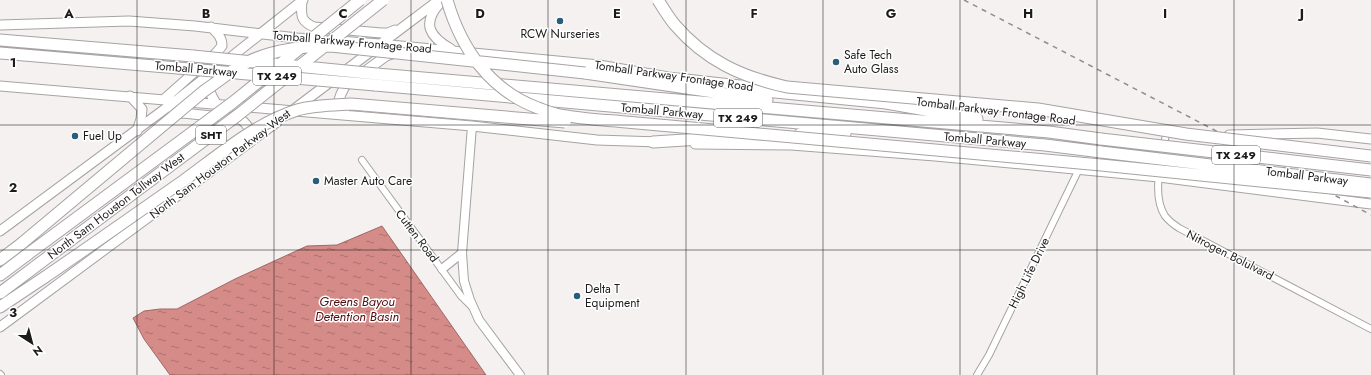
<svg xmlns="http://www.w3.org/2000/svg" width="1371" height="375" viewBox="0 0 1371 375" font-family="Jost,sans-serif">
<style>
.water{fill:url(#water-ripples);stroke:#9e6966}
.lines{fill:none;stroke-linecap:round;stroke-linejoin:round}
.minor-casing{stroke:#a7a3a2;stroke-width:8}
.tertiary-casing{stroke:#a7a3a2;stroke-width:10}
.secondary-casing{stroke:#a7a3a2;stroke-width:11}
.motorway-casing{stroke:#a7a3a2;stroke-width:13}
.minor{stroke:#fff;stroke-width:6}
.tertiary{stroke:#fff;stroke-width:8}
.secondary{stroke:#fff;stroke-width:9}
.motorway{stroke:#fff;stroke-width:11}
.rail{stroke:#908d8d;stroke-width:1.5;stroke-dasharray:5 5;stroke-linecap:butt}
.motorway-bridge-casing{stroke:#a7a3a2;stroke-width:13;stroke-linecap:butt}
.motorway-bridge{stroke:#fff;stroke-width:11}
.grid{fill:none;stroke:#1c1a1a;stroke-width:1;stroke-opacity:0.55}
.poi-dot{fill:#275e79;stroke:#fff;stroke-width:1.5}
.labels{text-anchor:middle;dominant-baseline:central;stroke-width:3;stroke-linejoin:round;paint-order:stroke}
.shield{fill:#fff;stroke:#605f5f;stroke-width:1}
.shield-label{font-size:11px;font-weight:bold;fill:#1c1a1a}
.poi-label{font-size:12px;fill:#1c1a1a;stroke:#fff;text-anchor:start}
.street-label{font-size:12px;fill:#1c1a1a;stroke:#fff}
.water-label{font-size:13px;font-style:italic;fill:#510e12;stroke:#fff}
.grid-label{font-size:13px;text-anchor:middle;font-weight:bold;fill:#1c1a1a;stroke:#fff;stroke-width:3;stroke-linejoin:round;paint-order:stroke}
</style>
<defs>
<pattern id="water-ripples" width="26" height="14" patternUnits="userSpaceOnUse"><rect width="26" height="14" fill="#d58b87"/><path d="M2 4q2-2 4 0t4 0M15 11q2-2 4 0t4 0" fill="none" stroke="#ac716e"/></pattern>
</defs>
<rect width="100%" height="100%" fill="#f5f1f1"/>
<path class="water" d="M382 226 486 375H170L144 339 133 318 144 311 160 309H177L235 279 307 246 337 245Z"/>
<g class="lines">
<g class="minor-casing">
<path id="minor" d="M1166 134C1162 158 1151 195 1165 216 1169 221 1174 225 1179 228L1371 329
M362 160 461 296 471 306
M0 374 1 375
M977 375 989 355 1079 169"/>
</g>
<g class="tertiary-casing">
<path id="tertiary" d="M472 126 462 253 464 281 470 300 479 320 520 375
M442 269 462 253"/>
</g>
<g class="secondary-casing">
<path id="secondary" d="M302 0C301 15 300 21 314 27L381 33H388L395 30
M440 3C421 24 430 37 451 49
M0 25 129 21 195 26 297 38 380 44 599 65 668 77 749 86
M209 82C207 90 213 98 217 105
M0 86 472 126 597 140 659 142
M130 96 142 109 141 119 137 131
M163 100 216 53 222 46C222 37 217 33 211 27
M345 109 341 105 339 100 341 94 345 86 386 56 395 53
M293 110 439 0
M173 114 183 113 240 119C248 124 251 130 249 139
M1229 135 1317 133 1371 139
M695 144 791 145 935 156 1159 177 1371 204
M0 231 177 100 303 0
M0 327 277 122"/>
</g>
<g class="motorway-casing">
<path id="motorway" d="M0 40 193 56
M0 53 178 68
M585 73 767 100
M377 74 1049 132 1101 139
M375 85 1045 145 1101 152
M742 86 765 91 886 103 977 119
M800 134H845
M653 142 749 136
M0 260 21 244
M0 275 28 254
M0 293 36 266
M0 307 45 277"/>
</g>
<use href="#minor" class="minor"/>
<use href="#tertiary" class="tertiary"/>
<use href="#secondary" class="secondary"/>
<use href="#motorway" class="motorway"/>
<path class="rail" d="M964 0 1224 135 1371 215"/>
<g class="motorway-bridge-casing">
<path id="motorway-bridge" d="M447 0C461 49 490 90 538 108 544 110 550 113 556 114 579 119 603 120 626 122L1101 165 1371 192
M658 0C663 8 669 18 675 25 706 61 742 77 787 87L1038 109 1186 134 1371 156
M193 56 377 74
M178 68 375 85
M1101 139 1371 170
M1101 152 1371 184
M21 244 204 91C213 85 222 78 232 71 261 51 296 46 331 46L585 73
M28 254 232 103 360 0
M36 266 238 115 383 0
M45 277C92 245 137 213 183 181 219 155 254 124 297 110 314 105 333 105 351 104L565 122"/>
</g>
<use href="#motorway-bridge" class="motorway-bridge"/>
</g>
<path class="grid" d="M137 0V375M274 0V375M411 0V375M548 0V375M686 0V375M823 0V375M960 0V375M1097 0V375M1234 0V375M0 125H1371M0 250H1371"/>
<g class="poi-dot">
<circle cx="560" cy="21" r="4"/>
<circle cx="836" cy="62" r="4"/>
<circle cx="75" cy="136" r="4"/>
<circle cx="316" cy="181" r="4"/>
<circle cx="577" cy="296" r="4"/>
</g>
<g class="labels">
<g class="shield">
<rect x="253" y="67" width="48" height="18" rx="3"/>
<rect x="714" y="109" width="48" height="18" rx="3"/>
<rect x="196" y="126" width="30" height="18" rx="3"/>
<rect x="1212" y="146" width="48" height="18" rx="3"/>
</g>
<g class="shield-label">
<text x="277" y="76">TX 249</text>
<text x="738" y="118">TX 249</text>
<text x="211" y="135">SHT</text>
<text x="1236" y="155">TX 249</text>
</g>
<g class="poi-label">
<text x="560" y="34" text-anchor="middle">RCW Nurseries</text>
<text x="844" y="55">Safe Tech<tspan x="844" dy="14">Auto Glass</tspan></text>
<text x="83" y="136">Fuel Up</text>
<text x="324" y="181">Master Auto Care</text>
<text x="585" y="289">Delta T<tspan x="585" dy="14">Equipment</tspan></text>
</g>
<g class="street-label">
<text transform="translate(352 42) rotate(5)">Tomball Parkway Frontage Road</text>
<text transform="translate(196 69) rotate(5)">Tomball Parkway</text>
<text transform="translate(674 76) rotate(8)">Tomball Parkway Frontage Road</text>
<text transform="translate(662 111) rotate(5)">Tomball Parkway</text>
<text transform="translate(996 111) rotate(7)">Tomball Parkway Frontage Road</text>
<text transform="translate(985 140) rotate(5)">Tomball Parkway</text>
<text transform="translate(220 164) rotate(-37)">North Sam Houston Parkway West</text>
<text transform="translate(1307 176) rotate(7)">Tomball Parkway</text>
<text transform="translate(116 206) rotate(-37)">North Sam Houston Tollway West</text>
<text transform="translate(417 236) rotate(53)">Cutten Road</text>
<text transform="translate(1230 255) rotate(27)">Nitrogen Bolulvard</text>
<text transform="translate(1029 273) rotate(-64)">High Life Drive</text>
</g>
<g class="water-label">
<text x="357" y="301">Greens Bayou<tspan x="357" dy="15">Detention Basin</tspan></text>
</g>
</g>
<g class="grid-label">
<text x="69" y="18">A</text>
<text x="206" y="18">B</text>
<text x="343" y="18">C</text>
<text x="480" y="18">D</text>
<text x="617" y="18">E</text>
<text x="754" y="18">F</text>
<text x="891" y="18">G</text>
<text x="1028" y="18">H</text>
<text x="1165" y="18">I</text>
<text x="1302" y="18">J</text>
<text x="13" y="67">1</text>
<text x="13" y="192">2</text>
<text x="13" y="317">3</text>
</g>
<g transform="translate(32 343) rotate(144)" stroke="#ffffff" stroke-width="3" paint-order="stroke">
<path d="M0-3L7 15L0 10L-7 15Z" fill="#1c1a1a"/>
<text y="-6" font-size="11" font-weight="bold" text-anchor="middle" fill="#1c1a1a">N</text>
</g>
</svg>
